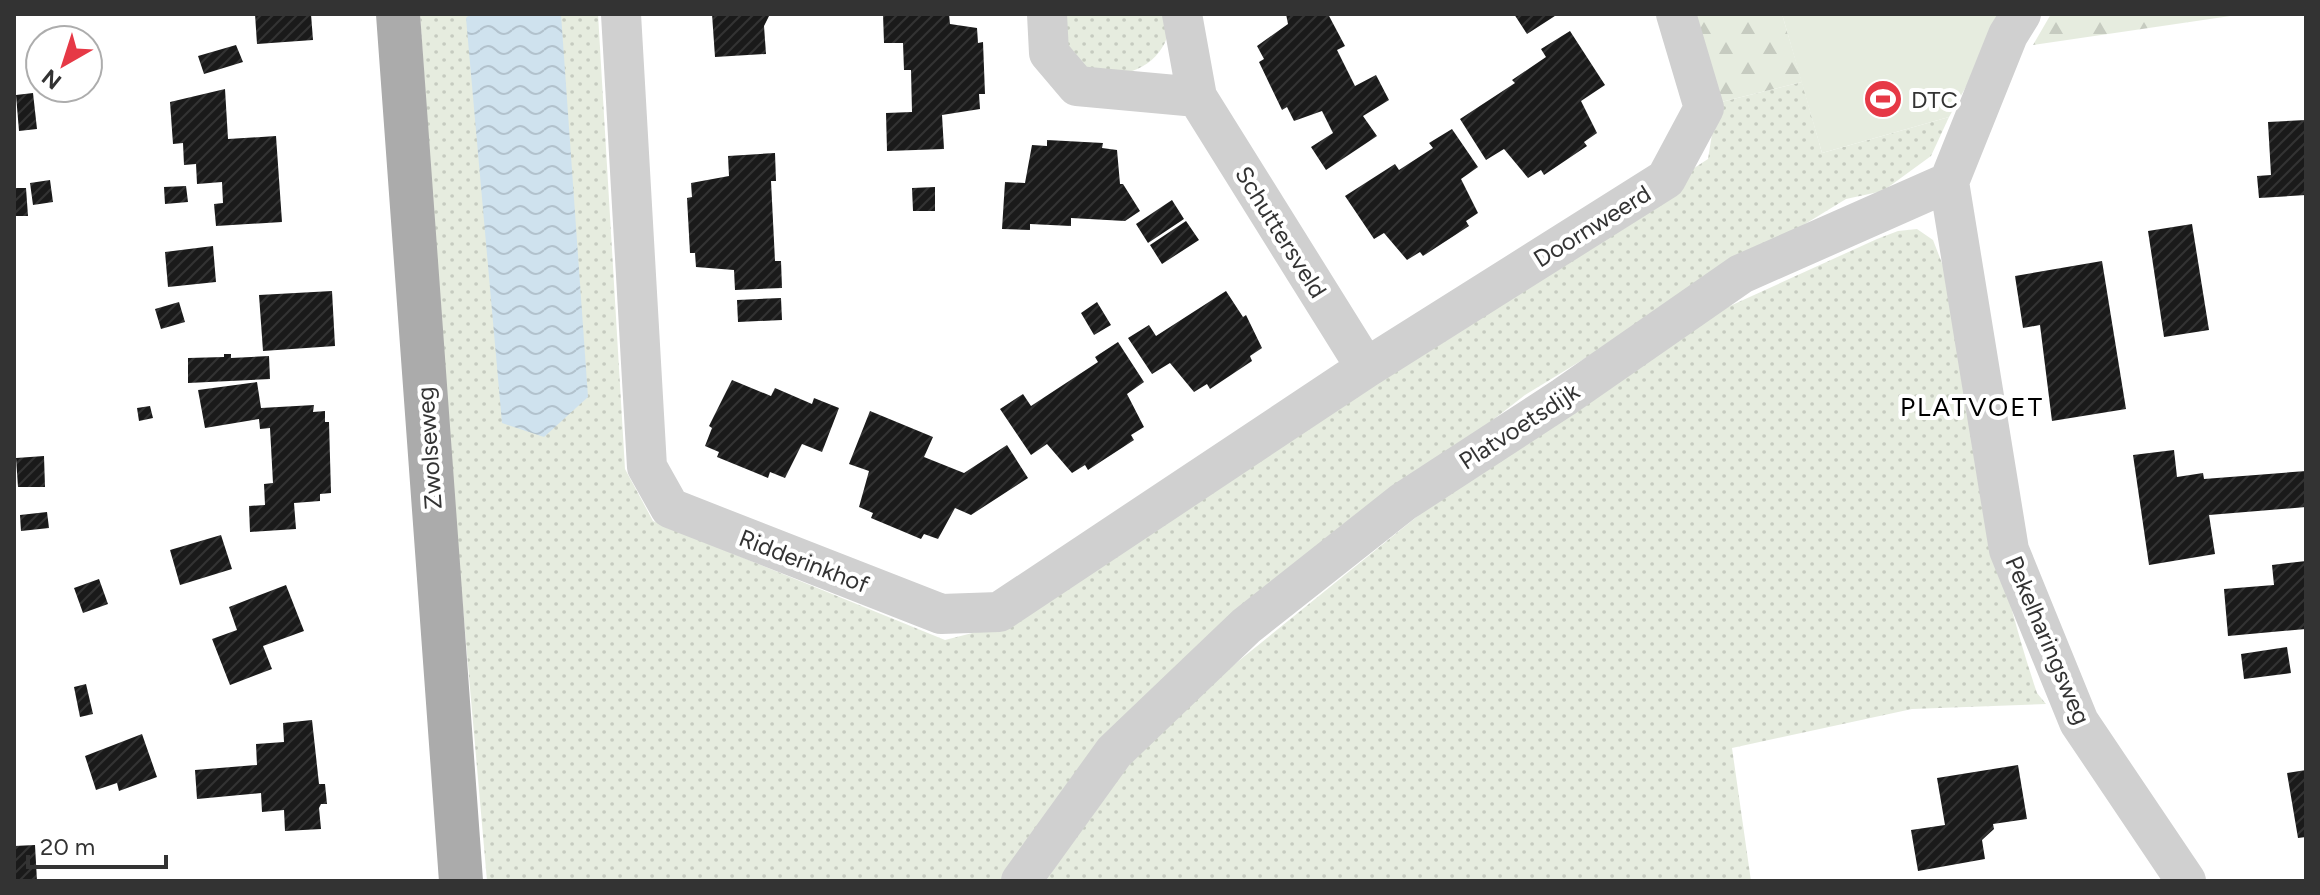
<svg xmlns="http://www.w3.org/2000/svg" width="2320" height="895" viewBox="0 0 2320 895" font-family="Figtree,sans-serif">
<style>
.grass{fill:url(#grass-dots)}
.forest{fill:url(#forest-firs)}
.garden{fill:#e6ecdf}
.water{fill:url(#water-waves)}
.building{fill:url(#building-hatch)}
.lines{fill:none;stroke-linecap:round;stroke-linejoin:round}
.minor{stroke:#d0d0d0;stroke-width:40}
.primary{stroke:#ababab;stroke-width:44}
.labels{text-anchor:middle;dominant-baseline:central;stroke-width:8;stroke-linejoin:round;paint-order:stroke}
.poi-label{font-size:24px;fill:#333;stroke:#fff;text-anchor:start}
.street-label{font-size:24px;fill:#333;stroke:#fff}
.neighbourhood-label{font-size:26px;letter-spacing:2px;fill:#000;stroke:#fff}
</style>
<defs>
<pattern id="grass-dots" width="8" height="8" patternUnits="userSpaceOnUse" patternTransform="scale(2)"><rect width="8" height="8" fill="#e6ecdf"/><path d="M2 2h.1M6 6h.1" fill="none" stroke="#c6cbc0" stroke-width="1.8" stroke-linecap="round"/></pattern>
<pattern id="forest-firs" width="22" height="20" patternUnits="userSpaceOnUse" patternTransform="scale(2)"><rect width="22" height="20" fill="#e6ecdf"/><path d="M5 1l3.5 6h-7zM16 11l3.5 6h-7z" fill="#c6cbc0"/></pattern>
<pattern id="water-waves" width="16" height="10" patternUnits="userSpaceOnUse" patternTransform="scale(2)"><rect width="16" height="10" fill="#cfe2ee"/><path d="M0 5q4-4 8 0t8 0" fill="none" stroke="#b2c2cd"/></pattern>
<pattern id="building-hatch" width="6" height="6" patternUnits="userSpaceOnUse" patternTransform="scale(2)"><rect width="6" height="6" fill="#1a1a1a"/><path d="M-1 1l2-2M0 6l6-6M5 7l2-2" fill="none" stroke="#333"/></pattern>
</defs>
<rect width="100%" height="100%" fill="#fff"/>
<path class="grass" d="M420 14H598L625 469 653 521 945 640 984 630 1708 159 1717 103 1802 82 1822 153 1949 117 1931 156 1883 191 1846 199 1525 395 1285 581 1009 881H487L448 438Z
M1059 14H1169C1177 73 1090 100 1065 44 1061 36 1061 23 1059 14Z
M1917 229 1933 240 1945 271C1971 415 1990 554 2037 693L2046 704 1912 709 1732 748 1751 881H1046L1103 789 1220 676 1456 485 1677 330 1877 239 1898 231Z"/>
<path class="forest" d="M1691 14H1782L1802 82 1717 103Z
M2051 14H2244L2033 45Z"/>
<path class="garden" d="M1782 14H2007L1949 117 1822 153Z"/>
<path class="water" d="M470 14H561L588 397 544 437 502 423 466 18Z"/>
<path class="building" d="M255 14H311L313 40 257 44Z
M712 14H770L764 26 766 54 715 57Z
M883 14H949L950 24 977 28 978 43 983 42 985 94H979L980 109 942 115 944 149 887 151 886 113 912 112 911 70H904L903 43H884Z
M1286 14H1328L1345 46 1337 50 1355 86 1376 75 1389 100 1363 116 1377 136 1326 170 1311 147 1333 133 1322 111 1294 121 1287 107 1282 110 1259 62 1264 59 1257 46 1288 24Z
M1514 14H1558L1527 34Z
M1570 31 1605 85 1581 101 1597 133 1584 142 1587 146 1544 175 1541 170 1528 178 1504 149 1486 160 1460 119 1515 83 1512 80 1546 57 1541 49Z
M236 45 243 62 204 74 198 56Z
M225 89 228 139 276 136 282 222 216 226 214 204 223 203 222 182 197 184 196 164 184 165 183 143 173 144 170 102Z
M33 93 37 129 19 131 16 95Z
M2306 120V195L2259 198 2257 176 2271 175 2268 122Z
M1452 129 1478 167 1461 179 1478 213 1466 221 1469 226 1423 256 1420 252 1407 260 1384 233 1374 239 1345 196 1395 164 1399 170 1433 148 1429 143Z
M1047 140 1103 143 1102 148 1117 150 1120 184H1123L1140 211 1125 221 1071 218V226L1030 224V230L1002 229 1005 182 1025 183 1032 145 1047 146Z
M775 153 776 181H771L775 261H781L782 288 735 290 734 270 696 267 695 253H690L687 198 692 197 691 183 729 176 728 156Z
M50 180 53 202 33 205 30 183Z
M186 186 188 202 165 204 164 187Z
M935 187V211H913L912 188Z
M14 188H26L28 216H14Z
M1172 200 1184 219 1148 243 1136 224Z
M1186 221 1199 240 1162 264 1150 245Z
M2192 224 2209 330 2164 337 2148 231Z
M213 246 216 282 168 287 165 252Z
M2102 261 2126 409 2052 421 2040 325 2023 328 2015 276Z
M332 291 335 346 263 351 259 295Z
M1226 291 1243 317 1246 315 1262 348 1250 356 1252 361 1210 389 1207 384 1194 392 1170 363 1152 374 1128 338 1149 325 1156 336Z
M781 298 782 320 738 322 737 300Z
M179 302 185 322 161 329 155 309Z
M1097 302 1111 325 1094 335 1081 313Z
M1118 342 1144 382 1127 394 1144 427 1131 435 1134 440 1088 470 1085 465 1072 473 1047 444 1031 455 1000 409 1023 394 1031 406 1098 362 1095 357Z
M224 354H231V358L269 356 270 379 188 383V358L224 357Z
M732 380 771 396 775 388 812 404 814 398 839 408 822 452 802 444 785 478 770 472 768 478 717 457 719 452 705 446 712 428 709 426Z
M257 382 261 408 314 405 313 412 325 411V422H329L331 493 320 494V501L294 503 296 529 250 532 249 506 265 505 264 484 273 483 270 428 260 429 259 419 205 428 198 390Z
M150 406 153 418 139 421 137 408Z
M870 411 933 437 924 457 964 473 1007 445 1028 478 971 515 955 508 938 539 924 534 921 539 871 518 873 513 859 507 869 471 849 464Z
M2174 450 2177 477 2203 473 2204 479 2306 471V507L2209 515 2215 554 2149 565 2133 455Z
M44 456 45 487H18L16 458Z
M47 512 49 528 21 531 20 515Z
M221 535 232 569 180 585 170 550Z
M2306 561V629L2228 636 2224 589 2274 585 2272 565Z
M99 579 108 604 83 613 74 588Z
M286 585 304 631 263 646 272 669 230 685 212 639 237 630 229 607Z
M2287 647 2291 673 2244 679 2241 654Z
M86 684 93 714 80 717 74 687Z
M312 720 319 784H325L327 804H321L319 808 321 829 285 831 284 810 262 812 261 793 197 799 195 770 257 765 256 744 284 742 283 723Z
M142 734 157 777 119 791 117 783 96 790 85 756Z
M2018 765 2027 819 1993 824 1994 829 1982 840 1985 859 1918 871 1911 830 1945 825 1937 778Z
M2306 770V837L2298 838 2287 773Z
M35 845 37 881H14V846Z"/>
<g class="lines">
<path class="minor" d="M621 14 647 467 670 508 941 614 999 612 1366 368 1666 179 1704 108 1676 14
M1047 14 1049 53 1077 86 1197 97
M1182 14 1197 97 1366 368
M1949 182 2009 550 2079 722 2186 881
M1021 881 1114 752 1246 626 1403 502 1564 397 1741 274 1949 182 2008 35 2021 14"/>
<path class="primary" d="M398 14 461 881"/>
</g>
<defs>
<g id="stadium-disc" transform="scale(2)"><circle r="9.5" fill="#e63946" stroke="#fff"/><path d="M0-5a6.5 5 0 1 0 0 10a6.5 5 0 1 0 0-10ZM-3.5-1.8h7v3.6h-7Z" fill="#fff"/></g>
</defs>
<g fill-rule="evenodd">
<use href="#stadium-disc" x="1883" y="99"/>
</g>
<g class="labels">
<g class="poi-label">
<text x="1911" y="99">DTC</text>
</g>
<g class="street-label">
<text transform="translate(1592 226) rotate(-32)">Doornweerd</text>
<text transform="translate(1281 232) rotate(58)">Schuttersveld</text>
<text transform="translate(1519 426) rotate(-33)">Platvoetsdijk</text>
<text transform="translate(429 448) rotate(-94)">Zwolseweg</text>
<text transform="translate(804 561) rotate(21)">Ridderinkhof</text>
<text transform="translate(2048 640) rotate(67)">Pekelharingsweg</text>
</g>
<g class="neighbourhood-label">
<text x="1972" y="407">PLATVOET</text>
</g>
</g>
<rect width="2320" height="895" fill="none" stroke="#333333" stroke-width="32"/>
<g transform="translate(64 64) rotate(219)"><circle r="38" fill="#ffffff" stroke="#adadad" stroke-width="2"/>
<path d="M0-6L14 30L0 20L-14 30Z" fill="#e63946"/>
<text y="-12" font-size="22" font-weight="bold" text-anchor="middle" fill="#333333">N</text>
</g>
<path d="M28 855v12h138v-12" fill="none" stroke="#333333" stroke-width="4"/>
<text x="40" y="855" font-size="24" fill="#333333" stroke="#ffffff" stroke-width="6" paint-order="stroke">20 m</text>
</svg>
